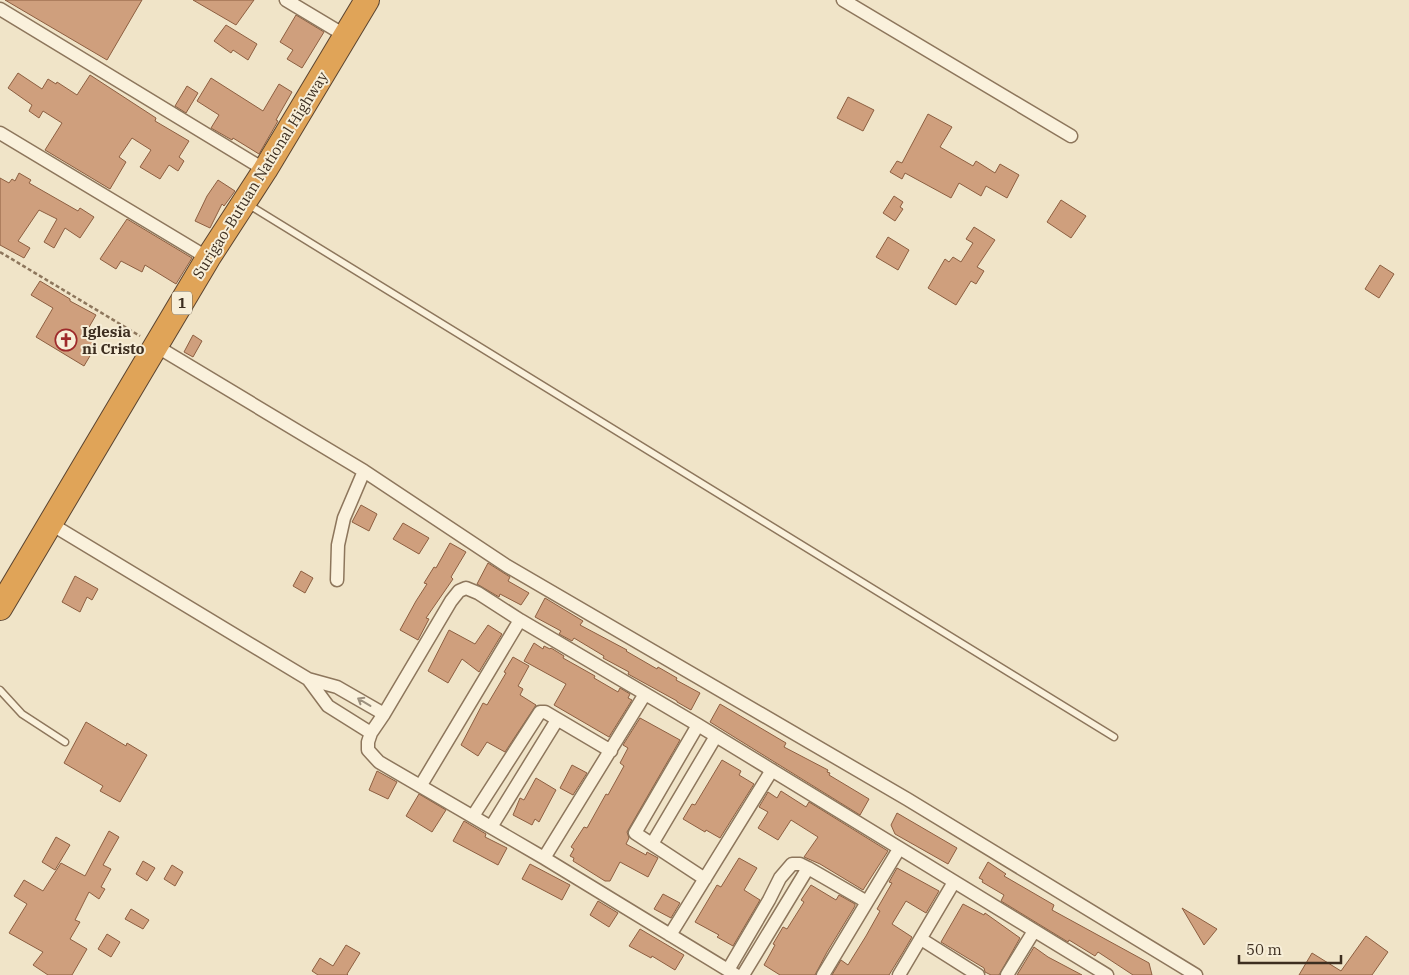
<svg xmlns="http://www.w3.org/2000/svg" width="1409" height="975" viewBox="0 0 1409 975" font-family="'IBM Plex Serif',serif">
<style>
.building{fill:#cf9f7d;stroke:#8d5f41}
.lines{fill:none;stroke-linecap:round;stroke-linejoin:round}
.lane-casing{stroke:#8d765c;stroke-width:9}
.street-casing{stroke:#8d765c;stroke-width:15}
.highway-casing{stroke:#5b4430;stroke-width:26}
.path{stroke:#8d765c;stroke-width:2.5;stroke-dasharray:4 2.5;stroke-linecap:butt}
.lane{stroke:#faf1dc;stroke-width:6}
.street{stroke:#faf1dc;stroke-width:12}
.highway{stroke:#e0a458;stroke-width:24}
.oneway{stroke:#9c907e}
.labels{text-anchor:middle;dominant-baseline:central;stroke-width:4;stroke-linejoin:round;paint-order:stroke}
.shield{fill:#f7eed8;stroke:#756857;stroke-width:1}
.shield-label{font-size:14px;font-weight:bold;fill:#3d2e20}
.street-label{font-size:15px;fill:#3d2e20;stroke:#f7eed8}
.poi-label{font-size:15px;font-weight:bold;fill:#3d2e20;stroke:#f7eed8;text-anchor:start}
</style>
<rect width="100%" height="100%" fill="#f0e4c8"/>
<path class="building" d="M5 0H142L107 60Z
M193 0H254L236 25Z
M296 15 324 32 302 68 287 59 293 50 280 42Z
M226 25 257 44 248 60 233 50 231 53 214 41Z
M18 73 42 89 48 79 56 84 57 82 77 95 90 75 156 118 155 121 189 141 179 157 184 161 178 171 169 165 160 179 140 167 151 150 132 138 119 157 126 162 110 189 45 150 62 123 43 111 39 118 29 111 32 105 8 88Z
M211 78 263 111 279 84 292 92 276 120 278 121 259 154 233 138 232 140 211 128 219 115 197 101Z
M187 86 198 93 186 113 175 106Z
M848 97 874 110 863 131 837 118Z
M928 114 952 127 940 147 973 166 976 161 995 173 1000 164 1019 175 1007 198 986 186 981 196 959 183 951 198 905 173 902 179 890 172 897 161 902 163Z
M19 173 31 180 29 183 78 211 80 208 94 217 80 238 65 228 54 248 44 242 57 219 39 210 18 241 30 248 24 258 0 245V178L9 183 12 179 15 181Z
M218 180 235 191 224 206 222 204 210 228 195 221 207 196Z
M894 196 903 202 900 207 903 209 895 221 883 213Z
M1061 200 1086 216 1071 238 1047 222Z
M127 219 192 258 176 284 145 265 142 272 121 261 116 269 100 259Z
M974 227 995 240 977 267 984 271 976 284 971 281 956 305 928 288 945 259 949 262 953 257 961 262 973 243 966 239Z
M888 237 909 250 898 270 876 257Z
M1380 265 1394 274 1379 298 1365 289Z
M40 281 70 299V301L96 315 84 336 97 344 84 366 36 337 53 308 31 295Z
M193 335 202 341 193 357 184 352Z
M361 505 377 514 369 531 352 522Z
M403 523 429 538 419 554 393 539Z
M450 543 466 552 451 577 453 579 426 618 429 619 418 640 400 630 416 601 427 584 424 583 434 567 436 568Z
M488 563 510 577 508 581 529 593 521 605 500 594 499 597 477 584Z
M301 571 313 578 305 593 293 586Z
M75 576 98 589 92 600 87 597 80 612 62 602Z
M545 598 583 621 580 625 627 650 626 651 657 669 658 667 677 678 676 680 700 693 691 710 677 702V701L628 674 629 672 603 658 604 656 574 638 572 641 559 634 561 631 535 617Z
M488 625 502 634 479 672 462 659 448 683 428 671 449 630 475 644Z
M534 643 543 649 544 646 550 649 551 648 564 656 563 658 595 676 594 678 618 692 620 688 630 694 628 698 632 700 609 737 554 705 566 684 524 661Z
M513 657 529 666 518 686 523 689 520 695 536 705 505 752 487 742 478 756 461 745 483 703 487 705 506 673 504 672Z
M720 704 786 743 784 747 828 770 827 772 830 773 829 775 869 799 860 815 710 722Z
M640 718 680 740 627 832 629 838 626 844 646 855 647 852 658 858 648 877 620 862 610 881H605L573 861 574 858 570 856 574 849 571 847 584 827 587 828 606 794 608 795 624 766 620 763 628 748 623 745Z
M86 722 126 746 127 743 147 755 120 802 100 791 103 786 64 763Z
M722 760 741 771 739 775 754 784 720 838 706 830 705 832 683 819 692 804 695 805Z
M572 765 587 773 573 795 560 788Z
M377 771 397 782 388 799 369 790Z
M536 778 556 790 539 822 535 819 532 825 513 815 520 798 524 800Z
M781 791 806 807 809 802 888 851 863 890 820 864 804 857 818 837 791 820 778 840 758 828 768 812 759 807 768 792 777 798Z
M419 794 446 810 432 832 406 816Z
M897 813 957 848 948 864 895 834 891 825Z
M464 821 486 834 485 837 507 848 498 865 453 841Z
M109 831 119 837 103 865 111 869 101 887 105 889 99 899 89 892 75 920 80 922 70 939 87 949 72 975H48L33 965 43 952 9 933 27 904 14 896 24 880 43 891 61 863 85 876Z
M56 837 70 845 55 870 42 862Z
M739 858 757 868 744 890 760 900 733 946 717 937 719 935 695 922 717 885 721 887Z
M143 861 155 868 147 881 136 874Z
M988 862 1006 874 1004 876 1054 905 1052 910 1149 963 1152 975H1133L1098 952 1095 956 1069 940 1068 942 1001 901 1004 895 982 882 983 880 979 878Z
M530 864 570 885 562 900 522 879Z
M172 865 183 872 175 886 164 879Z
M897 868 939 891 926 913 906 901 892 924 912 937 902 954 889 975H832L841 960 848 965 866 936 880 911 877 909 892 883 889 882Z
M811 885 836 900 839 895 855 904V906L827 952 815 975H780L764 965 775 945 773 944 783 927 787 929 804 902 801 900Z
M663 894 680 903 671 918 654 909Z
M598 901 618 913 609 927 590 915Z
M963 904 984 915 985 913 1020 938 999 975H991L985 972 984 968 941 942Z
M1182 908 1217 929 1204 945Z
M131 909 149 920 143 929 125 919Z
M640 929 684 955 675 970 652 956 651 958 629 946Z
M107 934 120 942 111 957 98 949Z
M1366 936 1388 952 1372 975H1299L1312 953 1341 971Z
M346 945 360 953 347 974 348 975H318L312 971 320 958 333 966Z
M1034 947 1048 957 1082 975H1017Z"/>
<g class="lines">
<g class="lane-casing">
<path id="lane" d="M249 205 1114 737
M0 690 22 714 65 742"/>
</g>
<g class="street-casing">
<path id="street" d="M286 0 346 36
M843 0 1071 136
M0 9 265 170
M0 133 208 258
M156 346 364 471 507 566 907 799 1196 975
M51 524 308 679 337 687 384 714
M337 580 338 545 344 518 364 471
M308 679 328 706 371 733
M698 725 635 833 705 879
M421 785 520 620
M473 816 540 712H545L611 751
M491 827 557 720
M652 844 716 736
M544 858 645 694
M670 935 772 770
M921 939 978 975
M728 970 769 900 780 878 792 864H800L808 868 867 902
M736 975 544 858 379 762 368 750V742L371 733 384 714 451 601 459 591 466 588 478 593 520 620 698 725 1107 975
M743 975 808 868
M823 975 899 849
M899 975 954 882
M1007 975 1034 931"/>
</g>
<g class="highway-casing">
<path id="highway" d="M0 608 208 258 265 170 367 0"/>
</g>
<path class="path" d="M0 252 140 336"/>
<use href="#lane" class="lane"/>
<use href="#street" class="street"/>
<use href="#highway" class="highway"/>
</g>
<defs><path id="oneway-shaft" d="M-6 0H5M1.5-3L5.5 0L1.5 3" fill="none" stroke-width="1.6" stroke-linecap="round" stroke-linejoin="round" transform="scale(1.25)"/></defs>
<use class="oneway" href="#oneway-shaft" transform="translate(364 702) rotate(-149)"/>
<defs>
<g id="church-ring" transform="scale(1.125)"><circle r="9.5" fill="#f7eed8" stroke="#9e2a2b" stroke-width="1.5"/><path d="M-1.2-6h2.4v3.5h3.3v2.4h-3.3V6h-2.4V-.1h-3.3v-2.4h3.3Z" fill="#9e2a2b"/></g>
</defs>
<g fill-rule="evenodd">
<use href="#church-ring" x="66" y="340"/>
</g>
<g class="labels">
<rect class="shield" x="172" y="291.5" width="20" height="23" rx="4"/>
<g class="shield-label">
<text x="182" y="303">1</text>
</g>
<g class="street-label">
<text transform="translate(260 175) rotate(-58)">Surigao-Butuan National Highway</text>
</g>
<g class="poi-label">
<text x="82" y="331">Iglesia<tspan x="82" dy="17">ni Cristo</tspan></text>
</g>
</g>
<path d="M1239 955v8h102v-8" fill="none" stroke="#3d2e20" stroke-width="2.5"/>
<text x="1246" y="955" font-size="15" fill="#3d2e20" stroke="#f7eed8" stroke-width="4" paint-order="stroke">50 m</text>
</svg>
